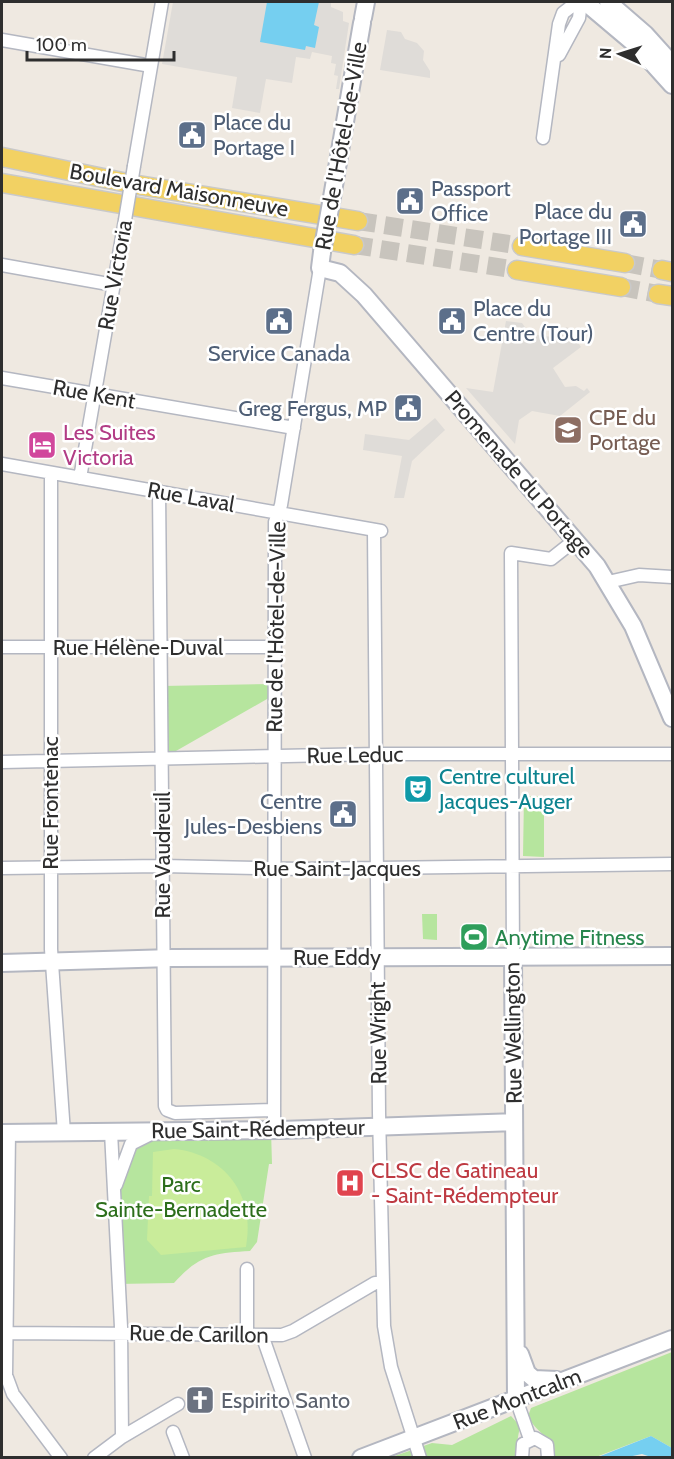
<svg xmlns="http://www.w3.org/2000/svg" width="674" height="1459" viewBox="0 0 674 1459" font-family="Cabin,sans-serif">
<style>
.green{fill:#b6e59e}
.pitch{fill:#c9ec9a}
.plaza{fill:#dfdcd8}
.water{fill:#75cff0}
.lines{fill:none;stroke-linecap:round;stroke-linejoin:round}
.primary-tunnel{stroke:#c8c4bd;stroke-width:18;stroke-dasharray:18 9;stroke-linecap:butt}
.street-casing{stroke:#b4b7c1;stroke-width:15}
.secondary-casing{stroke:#b4b7c1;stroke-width:20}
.primary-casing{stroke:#c9c9c9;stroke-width:21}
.street{stroke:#fff;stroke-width:12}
.secondary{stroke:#fff;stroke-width:16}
.primary{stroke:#f2d163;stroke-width:18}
.street-bridge-casing{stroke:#b4b7c1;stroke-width:15;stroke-linecap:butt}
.secondary-bridge-casing{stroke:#b4b7c1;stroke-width:20;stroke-linecap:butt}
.street-bridge{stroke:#fff;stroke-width:12}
.secondary-bridge{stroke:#fff;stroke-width:16}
.labels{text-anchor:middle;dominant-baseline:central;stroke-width:5;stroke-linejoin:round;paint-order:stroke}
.service-label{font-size:22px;fill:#4e5e75;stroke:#fff;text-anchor:start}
.street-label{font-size:22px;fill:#2e2e2e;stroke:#fff}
.education-label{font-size:22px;fill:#785e54;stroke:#fff;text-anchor:start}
.hotel-label{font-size:22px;fill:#b23c85;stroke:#fff;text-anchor:start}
.culture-label{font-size:22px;fill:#0d838f;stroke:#fff;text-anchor:start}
.leisure-label{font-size:22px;fill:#27864d;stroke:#fff;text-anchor:start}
.health-label{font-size:22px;fill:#be3a42;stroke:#fff;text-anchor:start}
.park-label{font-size:22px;fill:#2c6e1b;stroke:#fff}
.worship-label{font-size:22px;fill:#5b616d;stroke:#fff;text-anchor:start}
</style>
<rect width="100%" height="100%" fill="#efe9e1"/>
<path class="green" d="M274 684V695L162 759V686Z
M524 796H544V857L523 856Z
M422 914H437V940L423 939Z
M271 1130 272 1164H269L257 1242 250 1251C214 1253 199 1255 174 1283L117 1284 119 1175 136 1140Z
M672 1352V1448L651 1436 596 1457H554C555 1439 535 1432 528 1416L531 1408Z
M511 1416 520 1426 516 1448 520 1457 389 1458 432 1443 452 1445Z"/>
<path class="pitch" d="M174 1149C225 1154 256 1196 246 1247L161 1255 147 1240 149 1196H152L153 1152Z"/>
<path class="plaza" d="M173 2H331V7L343 12V21L349 23 339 89H336L338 76 334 75 336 64 331 63 332 56 312 52 310 59 296 57 292 83 266 79 260 113 232 108 237 77 162 64Z
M387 30 401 32 405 39 417 43 424 51 423 60 430 71V78L380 70Z
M506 321 522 323 530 334 552 337 567 327 581 347 553 368 565 387 576 386 584 391 587 388 590 392 560 416 532 411 519 420 515 444 466 388 493 392Z
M435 418 445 430 412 461 404 498H394L402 456 363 450 365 434 409 440Z"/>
<path class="water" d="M267 2H319L314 25 319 27 315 48 306 46 305 50 260 42Z
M651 1436 672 1448V1457H651L642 1454 628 1457H598Z"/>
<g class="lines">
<path class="primary-tunnel" d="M358 221 522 246
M354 245 517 270
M625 263 662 270
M621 287 658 294"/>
<g class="street-casing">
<path id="street" d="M2 40 151 66
M559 55 579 18 581 2
M543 138 559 24 563 13 577 2
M134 166 162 2
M2 265 114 285
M2 378 294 428
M2 464 381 531 374 530 379 1113 384 1326 391 1367 420 1458
M51 473V949L64 1133
M80 478 125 220
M159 491 165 1106 167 1110 175 1113 274 1110
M608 582 639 575 672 577
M2 647H274
M2 762 377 754H672
M2 868 163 866 301 869 672 864
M513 957 511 553 551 559 575 540
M274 1130 275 522 281 505 320 268
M111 1132 121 1327 122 1437
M9 1133 6 1375 13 1394 61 1458
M116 1185 131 1144 149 1135
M2 1333 282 1335 293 1331 375 1283H383
M247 1334V1269
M262 1335 305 1458
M516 1399 530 1439
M173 1432 183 1458
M94 1458 122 1437 178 1404
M522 1458 523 1444 535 1438 547 1445 548 1458"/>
</g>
<g class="secondary-casing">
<path id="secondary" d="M585 2 636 45 672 85
M608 2 645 34 672 64
M363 18 366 2
M331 203 362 23
M322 252 320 268 340 273 364 295 597 566 633 626 672 718
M513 957 516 1399
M2 963 172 958 672 956
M2 1133 280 1130 514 1122
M520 1354 527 1373 534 1379 557 1380
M361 1458 672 1339"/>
</g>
<g class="primary-casing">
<path id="primary" d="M2 157 132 184 358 221
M2 183 354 245
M522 246 625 263
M517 270 621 287
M662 270 672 272
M658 294 672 296"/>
</g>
<use href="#street" class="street"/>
<use href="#secondary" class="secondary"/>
<use href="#primary" class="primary"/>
<g class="street-bridge-casing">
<path id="street-bridge" d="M125 220 134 166"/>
</g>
<g class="secondary-bridge-casing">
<path id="secondary-bridge" d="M322 252 331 203"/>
</g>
<use href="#street-bridge" class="street-bridge"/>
<use href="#secondary-bridge" class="secondary-bridge"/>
</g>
<defs>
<g id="civic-square" transform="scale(1.5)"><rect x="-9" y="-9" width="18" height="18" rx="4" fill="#5c6f8a" stroke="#fff"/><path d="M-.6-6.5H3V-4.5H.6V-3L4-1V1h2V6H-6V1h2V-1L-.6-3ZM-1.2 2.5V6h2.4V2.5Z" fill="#fff"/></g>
<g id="school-square" transform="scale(1.5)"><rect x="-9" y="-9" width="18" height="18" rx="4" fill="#8d6e63" stroke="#fff"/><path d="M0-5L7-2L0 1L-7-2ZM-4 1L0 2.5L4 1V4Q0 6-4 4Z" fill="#fff"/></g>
<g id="hotel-square" transform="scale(1.5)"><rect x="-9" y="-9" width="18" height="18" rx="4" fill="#d1479c" stroke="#fff"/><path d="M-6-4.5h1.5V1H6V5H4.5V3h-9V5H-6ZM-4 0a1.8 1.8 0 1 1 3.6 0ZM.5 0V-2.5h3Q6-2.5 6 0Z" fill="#fff"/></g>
<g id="theatre-square" transform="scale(1.5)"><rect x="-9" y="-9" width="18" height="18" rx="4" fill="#0f9aa8" stroke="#fff"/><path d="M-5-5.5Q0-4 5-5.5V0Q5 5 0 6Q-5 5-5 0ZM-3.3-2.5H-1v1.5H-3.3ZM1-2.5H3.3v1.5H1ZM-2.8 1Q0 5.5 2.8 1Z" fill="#fff"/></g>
<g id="stadium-square" transform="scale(1.5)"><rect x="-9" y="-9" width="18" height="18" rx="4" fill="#2e9e5b" stroke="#fff"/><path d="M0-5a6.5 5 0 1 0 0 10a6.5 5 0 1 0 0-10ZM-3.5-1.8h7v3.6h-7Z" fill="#fff"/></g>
<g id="hospital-square" transform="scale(1.5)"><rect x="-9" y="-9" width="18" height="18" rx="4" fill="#e0444e" stroke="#fff"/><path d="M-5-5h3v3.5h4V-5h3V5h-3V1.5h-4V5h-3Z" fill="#fff"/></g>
<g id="church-square" transform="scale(1.5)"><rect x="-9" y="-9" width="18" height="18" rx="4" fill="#6b7280" stroke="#fff"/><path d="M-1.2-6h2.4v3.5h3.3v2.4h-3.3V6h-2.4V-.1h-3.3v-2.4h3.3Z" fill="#fff"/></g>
</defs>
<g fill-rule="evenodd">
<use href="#civic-square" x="192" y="135"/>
<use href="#civic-square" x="410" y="201"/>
<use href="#civic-square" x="633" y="224"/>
<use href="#civic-square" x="279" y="321"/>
<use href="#civic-square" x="452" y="321"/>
<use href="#civic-square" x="408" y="408"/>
<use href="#school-square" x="568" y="430"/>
<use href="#hotel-square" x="42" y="445"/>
<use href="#theatre-square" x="418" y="789"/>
<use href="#civic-square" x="343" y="814"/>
<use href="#stadium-square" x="474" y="937"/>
<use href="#hospital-square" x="350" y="1183"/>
<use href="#church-square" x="200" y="1400"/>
</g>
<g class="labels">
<g class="service-label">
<text x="213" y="122">Place du<tspan x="213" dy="25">Portage I</tspan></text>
<text x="431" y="188">Passport<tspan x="431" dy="25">Office</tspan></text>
<text x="612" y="211" text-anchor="end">Place du<tspan x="612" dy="25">Portage III</tspan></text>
<text x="473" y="308">Place du<tspan x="473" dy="25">Centre (Tour)</tspan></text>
<text x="279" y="353" text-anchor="middle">Service Canada</text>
<text x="387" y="408" text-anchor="end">Greg Fergus, MP</text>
<text x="322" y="801" text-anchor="end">Centre<tspan x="322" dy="25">Jules-Desbiens</tspan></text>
</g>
<g class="street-label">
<text transform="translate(341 146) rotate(-80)">Rue de l'Hôtel-de-Ville</text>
<text transform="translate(179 190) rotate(10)">Boulevard Maisonneuve</text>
<text transform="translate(115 275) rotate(-80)">Rue Victoria</text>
<text transform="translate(94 394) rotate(10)">Rue Kent</text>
<text transform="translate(519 474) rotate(49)">Promenade du Portage</text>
<text transform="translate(191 497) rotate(10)">Rue Laval</text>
<text transform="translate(276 627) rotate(-89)">Rue de l'Hôtel-de-Ville</text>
<text x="138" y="647">Rue Hélène-Duval</text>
<text transform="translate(355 755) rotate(-1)">Rue Leduc</text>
<text transform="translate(50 803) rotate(-90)">Rue Frontenac</text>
<text transform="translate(162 855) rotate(-90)">Rue Vaudreuil</text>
<text x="337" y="868">Rue Saint-Jacques</text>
<text x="337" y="957">Rue Eddy</text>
<text transform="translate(378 1033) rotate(-91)">Rue Wright</text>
<text transform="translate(513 1033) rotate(-91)">Rue Wellington</text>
<text transform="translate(258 1129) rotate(-1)">Rue Saint-Rédempteur</text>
<text transform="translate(199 1334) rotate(1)">Rue de Carillon</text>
<text transform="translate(517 1399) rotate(-21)">Rue Montcalm</text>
</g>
<g class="education-label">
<text x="589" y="417">CPE du<tspan x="589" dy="25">Portage</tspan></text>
</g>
<g class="hotel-label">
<text x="63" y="432">Les Suites<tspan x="63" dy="25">Victoria</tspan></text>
</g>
<g class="culture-label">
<text x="439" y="776">Centre culturel<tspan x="439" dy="25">Jacques-Auger</tspan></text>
</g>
<g class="leisure-label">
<text x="495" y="937">Anytime Fitness</text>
</g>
<g class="health-label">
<text x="371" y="1170">CLSC de Gatineau<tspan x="371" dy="25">- Saint-Rédempteur</tspan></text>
</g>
<g class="park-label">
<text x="181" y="1184">Parc<tspan x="181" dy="25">Sainte-Bernadette</tspan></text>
</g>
<g class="worship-label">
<text x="221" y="1400">Espirito Santo</text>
</g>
</g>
<rect width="674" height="1459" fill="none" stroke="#2e2e2e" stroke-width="6"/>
<g transform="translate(620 54) rotate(273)" stroke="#ffffff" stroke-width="4.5" paint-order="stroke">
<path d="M0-4.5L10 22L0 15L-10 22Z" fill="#2e2e2e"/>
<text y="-9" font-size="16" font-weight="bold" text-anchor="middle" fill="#2e2e2e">N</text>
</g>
<path d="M27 51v9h147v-9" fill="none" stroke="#2e2e2e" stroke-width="3"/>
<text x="36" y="51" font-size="18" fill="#2e2e2e" stroke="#ffffff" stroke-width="4.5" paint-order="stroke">100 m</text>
</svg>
